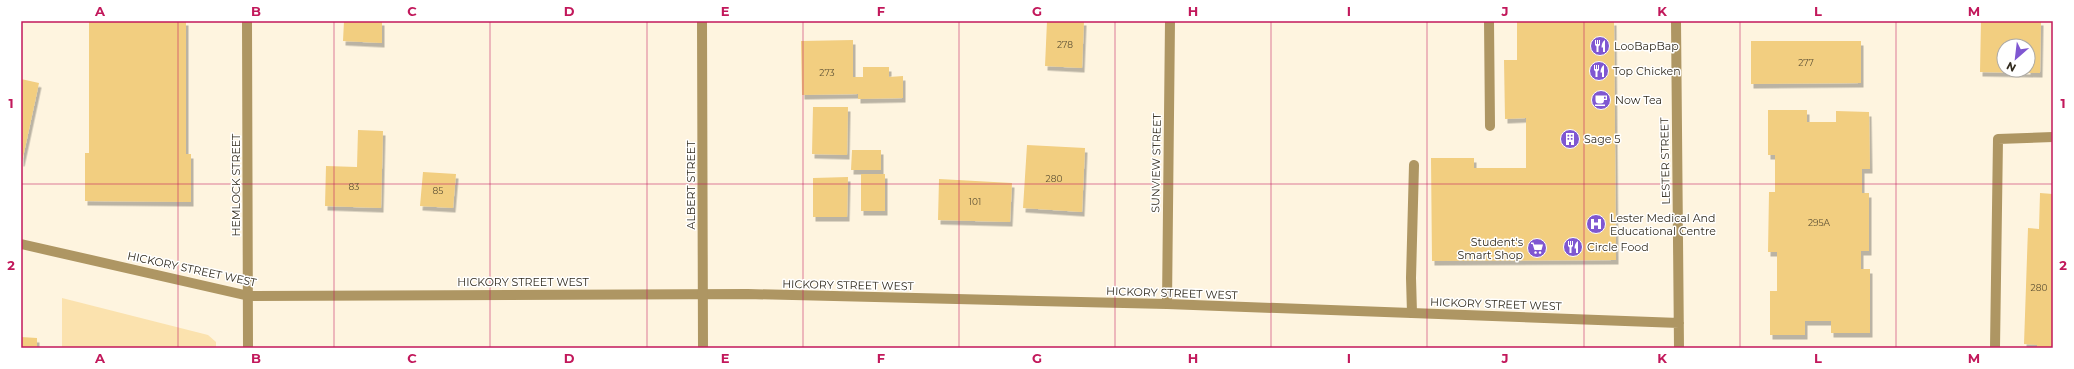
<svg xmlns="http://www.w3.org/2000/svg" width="2074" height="369" viewBox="0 0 2074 369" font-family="Montserrat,sans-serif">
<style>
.green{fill:#fbe2ae}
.building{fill:#f2ce80;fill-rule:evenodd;filter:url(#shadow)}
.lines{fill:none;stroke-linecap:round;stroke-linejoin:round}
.service{stroke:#ae9663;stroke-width:10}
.minor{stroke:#ae9663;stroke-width:10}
.tertiary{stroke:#ae9663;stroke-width:10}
.grid{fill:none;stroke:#c2185b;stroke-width:1;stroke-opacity:0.55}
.labels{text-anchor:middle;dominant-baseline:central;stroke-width:3;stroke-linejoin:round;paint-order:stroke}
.number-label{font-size:9px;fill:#615436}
.poi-label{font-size:11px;fill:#312b1e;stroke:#fff;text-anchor:start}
.street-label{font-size:11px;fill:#312b1e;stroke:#fff}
.neatline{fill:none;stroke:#c2185b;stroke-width:1.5}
.grid-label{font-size:13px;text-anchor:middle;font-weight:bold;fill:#c2185b}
</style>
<defs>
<filter id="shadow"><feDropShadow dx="2.5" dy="4.5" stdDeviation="0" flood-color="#0004"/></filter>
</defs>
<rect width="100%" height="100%" fill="#fef4df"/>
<path class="green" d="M62 298 208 335 216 342V348H62Z"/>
<path class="building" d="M89 21H186V154H191V202L85 201V153H89Z
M344 21H382V43L343 41Z
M1047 21H1084L1082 68 1045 66Z
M1517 21H1614L1616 260 1432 261 1431 158H1474V168H1526V118L1505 119 1504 60H1517Z
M1981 21H2041L2040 73 1980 72ZM2004 46H2028V70H2004Z
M853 40V77H863V67H889V77L903 76V98L858 99V94L802 95 801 41Z
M1751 41H1861V83L1751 84Z
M21 79 39 83 22 162H21Z
M813 107H848L847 155 812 154Z
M1768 110H1807V122H1836V111L1869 112 1870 169H1862V193H1869V251H1861V269H1870V333H1831V321H1805V335H1770V291H1777V252H1768L1769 192H1775V155H1768Z
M358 130 383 131 381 208 325 206 326 166 357 167Z
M1027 145 1085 148 1082 212 1023 208Z
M852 150H881V170H851Z
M423 172 456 174 453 208 420 206Z
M861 174H885V211H861Z
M848 177 847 217H813V178Z
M939 179 1012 183 1010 222 938 220Z
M2040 193 2053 194V348H2037V345L2024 344 2028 228 2039 229Z
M21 337 37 338V348H21Z"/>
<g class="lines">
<path class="service" d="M1489 21 1490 126
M1412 313 1411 278 1414 165
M1995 348 1998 139 2053 137"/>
<path class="minor" d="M247 21 248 348
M1676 21 1679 348
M21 244 249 296 748 294 1167 304 1679 323
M1167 304 1170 21"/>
<path class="tertiary" d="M702 21 703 348"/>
</g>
<path class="grid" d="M178 21V348M334 21V348M490 21V348M647 21V348M803 21V348M959 21V348M1115 21V348M1271 21V348M1427 21V348M1584 21V348M1740 21V348M1896 21V348M21 184H2053"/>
<defs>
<g id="restaurant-disc" transform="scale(1)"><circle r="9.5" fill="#7f57d1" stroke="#fff"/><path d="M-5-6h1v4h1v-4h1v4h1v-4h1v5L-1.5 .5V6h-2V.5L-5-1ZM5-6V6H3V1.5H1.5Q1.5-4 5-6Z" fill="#fff"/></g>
<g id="cafe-disc" transform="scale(1)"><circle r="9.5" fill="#7f57d1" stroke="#fff"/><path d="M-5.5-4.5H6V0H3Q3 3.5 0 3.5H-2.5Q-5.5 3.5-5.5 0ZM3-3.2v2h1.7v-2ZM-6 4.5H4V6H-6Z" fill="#fff"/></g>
<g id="building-disc" transform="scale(1)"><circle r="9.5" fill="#7f57d1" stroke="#fff"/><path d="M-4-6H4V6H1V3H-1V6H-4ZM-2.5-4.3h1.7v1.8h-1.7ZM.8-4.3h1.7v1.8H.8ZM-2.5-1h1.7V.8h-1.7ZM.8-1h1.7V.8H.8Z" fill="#fff"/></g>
<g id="hospital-disc" transform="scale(1)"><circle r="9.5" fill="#7f57d1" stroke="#fff"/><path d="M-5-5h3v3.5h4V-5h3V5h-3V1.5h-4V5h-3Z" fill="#fff"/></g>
<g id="supermarket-disc" transform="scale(1)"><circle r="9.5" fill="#7f57d1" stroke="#fff"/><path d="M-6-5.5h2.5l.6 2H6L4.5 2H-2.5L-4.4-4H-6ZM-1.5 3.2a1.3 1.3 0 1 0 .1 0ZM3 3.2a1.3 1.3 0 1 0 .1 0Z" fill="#fff"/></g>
</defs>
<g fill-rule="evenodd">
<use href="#restaurant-disc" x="1600" y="46"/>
<use href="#restaurant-disc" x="1599" y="71"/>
<use href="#cafe-disc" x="1601" y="100"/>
<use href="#building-disc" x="1570" y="139"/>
<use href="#hospital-disc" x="1596" y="224"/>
<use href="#restaurant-disc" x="1573" y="247"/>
<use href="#supermarket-disc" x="1537" y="248"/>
</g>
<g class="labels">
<g class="number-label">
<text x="1065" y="44">278</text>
<text x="1806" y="62">277</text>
<text x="827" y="72">273</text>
<text x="1054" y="178">280</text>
<text x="354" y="186">83</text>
<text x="438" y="190">85</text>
<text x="975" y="201">101</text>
<text x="1819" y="222">295A</text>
<text x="2039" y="287">280</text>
</g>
<g class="poi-label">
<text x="1614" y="46">LooBapBap</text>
<text x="1613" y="71">Top Chicken</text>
<text x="1615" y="100">Now Tea</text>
<text x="1584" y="139">Sage 5</text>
<text x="1610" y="218">Lester Medical And<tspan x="1610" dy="13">Educational Centre</tspan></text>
<text x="1523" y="242" text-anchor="end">Student's<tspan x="1523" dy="13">Smart Shop</tspan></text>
<text x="1587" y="247">Circle Food</text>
</g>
<g class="street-label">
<text transform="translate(1665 161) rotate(-91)">LESTER STREET</text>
<text transform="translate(1156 163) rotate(-89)">SUNVIEW STREET</text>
<text transform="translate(236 185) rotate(-90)">HEMLOCK STREET</text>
<text transform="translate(691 185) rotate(-90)">ALBERT STREET</text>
<text transform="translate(192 269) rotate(12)">HICKORY STREET WEST</text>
<text x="523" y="282">HICKORY STREET WEST</text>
<text transform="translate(848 285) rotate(1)">HICKORY STREET WEST</text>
<text transform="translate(1172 293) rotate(2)">HICKORY STREET WEST</text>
<text transform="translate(1496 304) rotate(2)">HICKORY STREET WEST</text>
</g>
</g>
<rect width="2074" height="369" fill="none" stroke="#ffffff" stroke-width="44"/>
<g transform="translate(2016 58) rotate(208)"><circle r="19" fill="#ffffff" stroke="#adaaa5"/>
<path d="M0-3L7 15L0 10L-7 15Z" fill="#7f57d1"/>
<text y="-6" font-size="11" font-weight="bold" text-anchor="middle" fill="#312b1e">N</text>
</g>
<rect x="22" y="22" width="2030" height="325" class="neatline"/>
<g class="grid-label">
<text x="100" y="16">A</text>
<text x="256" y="16">B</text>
<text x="412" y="16">C</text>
<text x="569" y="16">D</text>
<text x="725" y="16">E</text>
<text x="881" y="16">F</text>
<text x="1037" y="16">G</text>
<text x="1193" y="16">H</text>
<text x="1349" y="16">I</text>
<text x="1505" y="16">J</text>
<text x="1662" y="16">K</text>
<text x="1818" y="16">L</text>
<text x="1974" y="16">M</text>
<text x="11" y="108">1</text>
<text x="2063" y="108">1</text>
<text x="11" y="270">2</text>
<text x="2063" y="270">2</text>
<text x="100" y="363">A</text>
<text x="256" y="363">B</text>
<text x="412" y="363">C</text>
<text x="569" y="363">D</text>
<text x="725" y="363">E</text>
<text x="881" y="363">F</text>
<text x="1037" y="363">G</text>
<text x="1193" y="363">H</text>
<text x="1349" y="363">I</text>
<text x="1505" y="363">J</text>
<text x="1662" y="363">K</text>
<text x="1818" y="363">L</text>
<text x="1974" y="363">M</text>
</g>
</svg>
